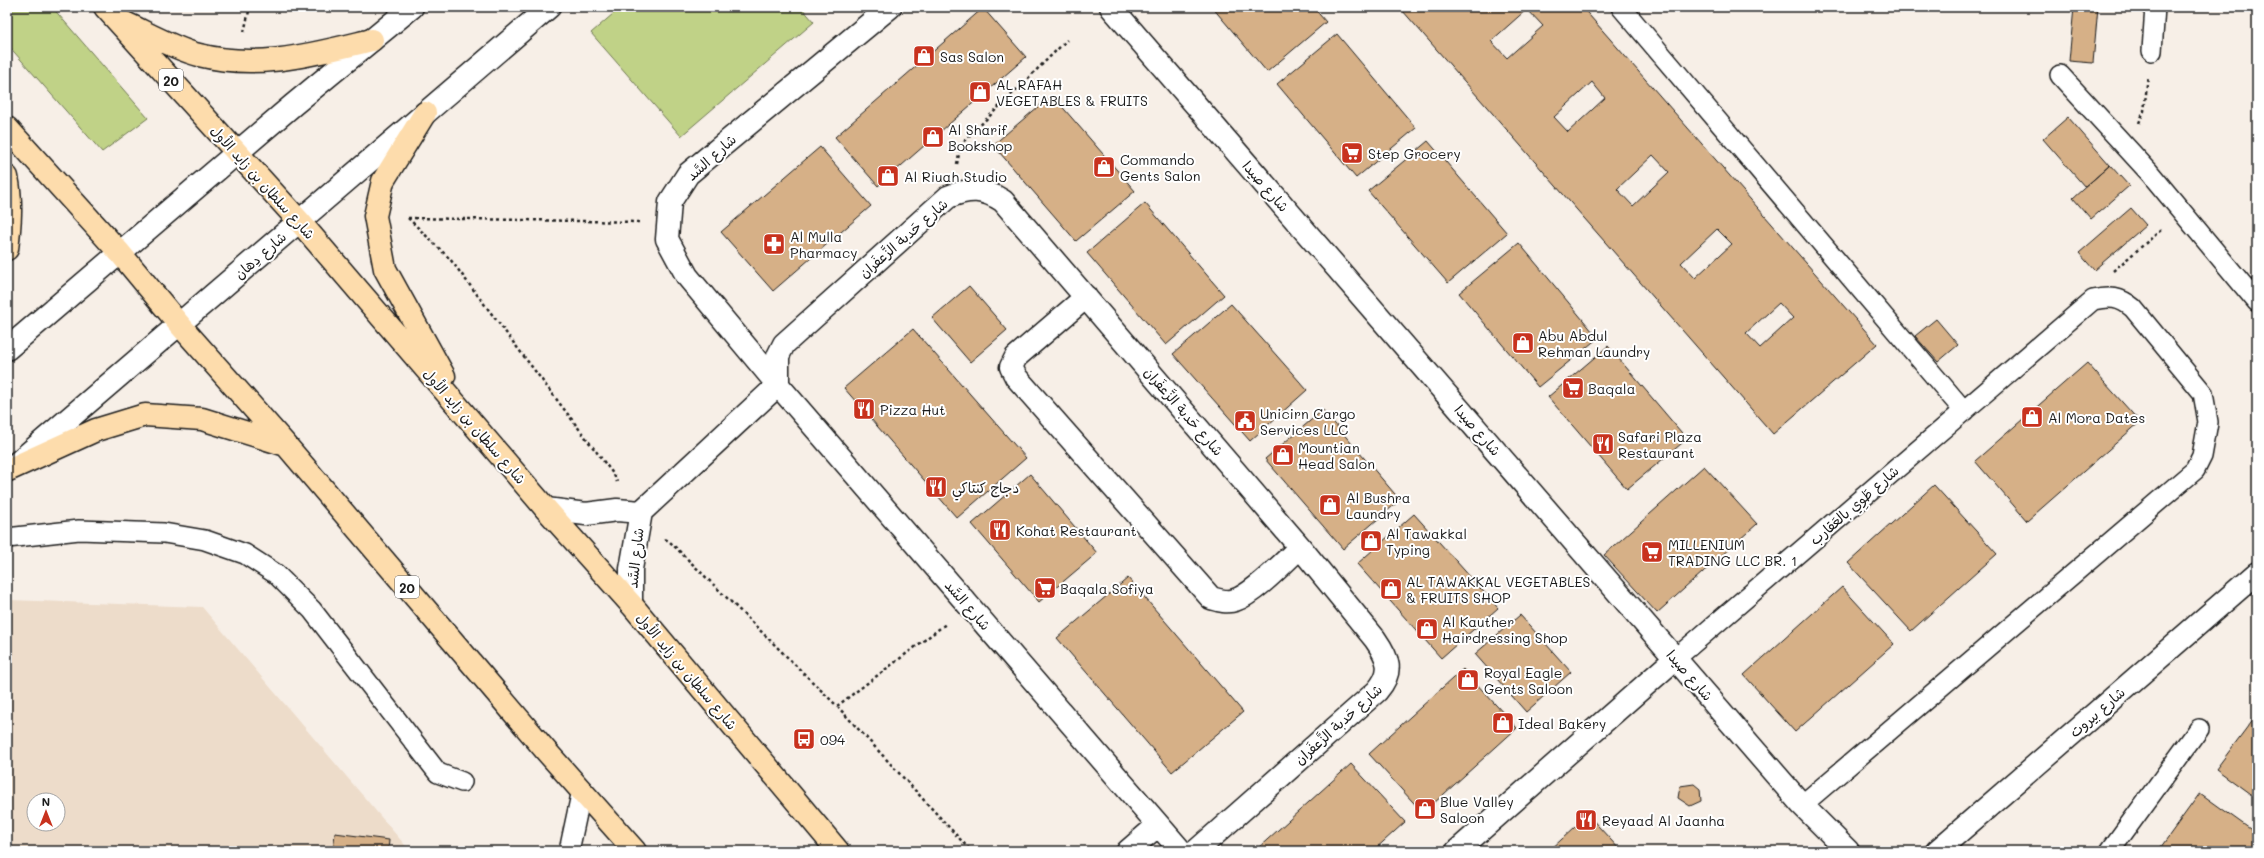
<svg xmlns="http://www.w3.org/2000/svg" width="2264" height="858" viewBox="0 0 2264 858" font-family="Mali,'Playpen Sans Arabic',sans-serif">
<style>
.built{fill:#eddcca;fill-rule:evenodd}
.green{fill:#c0d287;stroke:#6e7752}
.building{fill:#d6b087;stroke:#1c1c1c;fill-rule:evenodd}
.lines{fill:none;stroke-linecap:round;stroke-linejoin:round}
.service-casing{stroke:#1c1c1c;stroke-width:22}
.minor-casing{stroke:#1c1c1c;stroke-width:25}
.tertiary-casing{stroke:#1c1c1c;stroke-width:25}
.primary-casing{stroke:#1c1c1c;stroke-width:25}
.path{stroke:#1c1c1c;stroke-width:2.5;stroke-dasharray:3 3;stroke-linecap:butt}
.service{stroke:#fff;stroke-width:19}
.minor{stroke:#fff;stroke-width:22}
.tertiary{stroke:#fff;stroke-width:22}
.primary{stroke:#fddcac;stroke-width:22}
.labels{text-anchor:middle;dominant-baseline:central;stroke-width:4;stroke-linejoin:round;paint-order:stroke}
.shield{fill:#fff;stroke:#606060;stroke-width:1}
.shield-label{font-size:13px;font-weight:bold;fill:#1c1c1c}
.poi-label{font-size:14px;fill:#1c1c1c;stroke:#fff;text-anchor:start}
.street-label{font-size:14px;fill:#1c1c1c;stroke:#fff}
</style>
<rect width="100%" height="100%" fill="#f7efe7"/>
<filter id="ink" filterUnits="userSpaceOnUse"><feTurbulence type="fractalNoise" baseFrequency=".025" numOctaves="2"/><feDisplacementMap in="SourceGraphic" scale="8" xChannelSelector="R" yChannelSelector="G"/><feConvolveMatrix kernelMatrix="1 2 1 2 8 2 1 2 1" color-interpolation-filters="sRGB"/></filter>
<g filter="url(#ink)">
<path class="built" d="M9 600 202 607 410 851H7V601ZM34 800H58V824H34Z"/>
<path class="green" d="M7 7H52L148 118 102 152 7 44Z
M621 7H801L814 22 681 136 591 33Z"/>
<path class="building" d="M1212 7H1313L1326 22 1267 72Z
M1406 7H1582L1877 344 1773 434 1402 10ZM1527 9 1543 26 1507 58 1491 41ZM1592 82 1605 98 1568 132 1554 117ZM1653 155 1669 172 1633 206 1617 189ZM1717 229 1732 244 1695 278 1681 263ZM1779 303 1793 318 1760 348 1746 333Z
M2074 7H2098L2093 63 2069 61Z
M983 8 1026 57 878 186 835 137Z
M1337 34 1416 128 1356 178 1277 84Z
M1052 95 1135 191 1076 241 993 145Z
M2068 117 2110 165 2085 187 2043 139Z
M1428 141 1507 233 1448 283 1368 191Z
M820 147 871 206 773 291 721 232Z
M2110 165 2129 186 2091 219 2073 198Z
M1145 203 1224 295 1166 345 1087 253Z
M2131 208 2146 225 2094 270 2079 253Z
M1519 243 1598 338 1538 387 1459 293Z
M969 286 1007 330 970 362 932 318Z
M1231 304 1307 390 1250 441 1173 354Z
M1936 319 1958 345 1938 362 1915 336Z
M913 329 1026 458 957 518 844 388Z
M1608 346 1687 439 1627 489 1548 397Z
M2087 363 2140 422 2027 521 1975 461Z
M1323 410 1400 500 1343 549 1265 459Z
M1704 466 1757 524 1657 613 1604 555Z
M1030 474 1097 553 1039 602 972 524Z
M1934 485 1997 554 1911 631 1848 563Z
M1414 514 1498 608 1441 658 1357 564Z
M1128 578 1243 712 1172 772 1057 638Z
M1842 587 1894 644 1795 732 1744 675Z
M1520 615 1571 672 1526 712 1475 654Z
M1463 669 1517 728 1423 813 1369 754Z
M2257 714V799L2216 769Z
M1351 764 1405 822 1373 851H1259L1257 849Z
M1694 784 1700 789 1701 801 1690 806 1678 798 1680 786Z
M2200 793 2257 834V851H2158Z
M1588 815 1621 851H1549Z
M335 833 389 840 388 851H333Z"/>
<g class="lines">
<g class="service-casing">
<path id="service" d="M1621 7 1964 411
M2152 51 2155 7
M2060 75 2149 172 2257 302
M7 538 79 530 164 533 205 540 245 554 276 574 312 610 438 773 462 782
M1676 658 2093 300C2110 296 2120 297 2133 308L2203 393 2208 422 2202 456 2195 470 1802 805
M569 851 582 790
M2110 851 2199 729"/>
</g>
<g class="minor-casing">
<path id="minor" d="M890 7 688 174 670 202 667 239 687 276 778 385 1181 851
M1111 7 1802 805 1848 851
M1086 297 1016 357 1011 367 1016 377 1211 598C1218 600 1227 603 1235 600 1254 594 1285 561 1300 547
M546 509 586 514 617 510 641 512
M631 604V569L641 512 778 385V356L784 344 948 197C970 188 983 188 1003 201L1300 547 1375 639C1389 659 1394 671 1377 691L1196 851
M1128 851 1158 825
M1457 851 1676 658
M1937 851 2257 573"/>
</g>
<g class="tertiary-casing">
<path id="tertiary" d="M7 349 293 105 412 7
M16 464 549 7"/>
</g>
<g class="primary-casing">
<path id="primary" d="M105 7 299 221 546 509 631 604 838 851
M123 22C145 32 177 50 199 55 259 70 314 54 372 40
M425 113 383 181 375 216 385 269 444 376
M7 128 120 253 179 324 286 445 547 752 635 851
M7 177C12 201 10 225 7 249
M8 470 96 430 145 415 202 419 286 445"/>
</g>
<path class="path" d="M244 32 250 7
M2139 123 2144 111 2148 77
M957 164 961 144 1067 40
M408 218 450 259 614 475 617 482
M408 218 639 222
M2113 271 2161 230
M665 539 669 541 837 706 971 851
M837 706 947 623"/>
<use href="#service" class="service"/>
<use href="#minor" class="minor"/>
<use href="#tertiary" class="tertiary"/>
<use href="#primary" class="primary"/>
</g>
</g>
<defs>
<g id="shop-square" transform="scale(1.15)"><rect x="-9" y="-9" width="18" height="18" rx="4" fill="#c8321e" stroke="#fff"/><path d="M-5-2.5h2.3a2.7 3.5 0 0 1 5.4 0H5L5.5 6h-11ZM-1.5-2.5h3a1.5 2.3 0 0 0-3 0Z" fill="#fff"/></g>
<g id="supermarket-square" transform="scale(1.15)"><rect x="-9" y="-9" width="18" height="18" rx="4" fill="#c8321e" stroke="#fff"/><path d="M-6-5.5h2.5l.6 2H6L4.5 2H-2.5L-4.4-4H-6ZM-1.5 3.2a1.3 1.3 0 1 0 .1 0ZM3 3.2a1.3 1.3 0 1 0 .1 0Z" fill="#fff"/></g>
<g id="pharmacy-square" transform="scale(1.15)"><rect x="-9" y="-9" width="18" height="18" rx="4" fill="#c8321e" stroke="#fff"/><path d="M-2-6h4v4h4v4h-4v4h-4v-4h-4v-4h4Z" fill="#fff"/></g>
<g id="restaurant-square" transform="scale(1.15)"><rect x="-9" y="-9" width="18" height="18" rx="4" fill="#c8321e" stroke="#fff"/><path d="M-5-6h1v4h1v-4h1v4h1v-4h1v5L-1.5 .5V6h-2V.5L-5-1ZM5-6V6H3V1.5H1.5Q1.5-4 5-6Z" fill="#fff"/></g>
<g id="civic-square" transform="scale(1.15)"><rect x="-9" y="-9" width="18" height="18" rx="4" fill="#c8321e" stroke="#fff"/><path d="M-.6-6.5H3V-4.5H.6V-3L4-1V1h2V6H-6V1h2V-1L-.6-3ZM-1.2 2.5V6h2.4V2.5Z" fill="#fff"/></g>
<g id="bus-square" transform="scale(1.15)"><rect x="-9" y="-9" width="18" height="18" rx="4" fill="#c8321e" stroke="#fff"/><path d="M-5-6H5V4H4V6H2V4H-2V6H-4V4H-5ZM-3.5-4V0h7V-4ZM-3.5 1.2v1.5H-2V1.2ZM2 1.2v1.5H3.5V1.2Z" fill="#fff"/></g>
</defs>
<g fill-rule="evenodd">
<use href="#shop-square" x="924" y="56"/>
<use href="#shop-square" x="980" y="92"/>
<use href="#shop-square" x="933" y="137"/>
<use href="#supermarket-square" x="1352" y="153"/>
<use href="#shop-square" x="1104" y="167"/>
<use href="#shop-square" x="888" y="176"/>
<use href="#pharmacy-square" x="774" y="244"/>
<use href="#shop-square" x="1523" y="343"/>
<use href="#supermarket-square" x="1573" y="388"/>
<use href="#restaurant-square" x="864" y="409"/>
<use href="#shop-square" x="2032" y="417"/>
<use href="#civic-square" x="1245" y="421"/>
<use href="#restaurant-square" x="1603" y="444"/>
<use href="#shop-square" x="1283" y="455"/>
<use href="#restaurant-square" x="936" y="487"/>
<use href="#shop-square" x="1330" y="505"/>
<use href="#restaurant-square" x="1000" y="530"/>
<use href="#shop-square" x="1371" y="541"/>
<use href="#supermarket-square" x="1652" y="552"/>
<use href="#supermarket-square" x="1045" y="588"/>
<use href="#shop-square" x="1391" y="589"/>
<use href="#shop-square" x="1427" y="629"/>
<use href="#shop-square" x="1468" y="680"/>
<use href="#shop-square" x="1503" y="723"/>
<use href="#bus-square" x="804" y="739"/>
<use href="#shop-square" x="1425" y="809"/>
<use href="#restaurant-square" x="1586" y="820"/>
</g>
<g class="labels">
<g class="shield">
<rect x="159" y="69" width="24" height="22" rx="3"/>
<rect x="395" y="576" width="24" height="22" rx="3"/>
</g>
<g class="shield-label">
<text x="171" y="80">20</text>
<text x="407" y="587">20</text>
</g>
<g class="poi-label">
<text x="940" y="56">Sas Salon</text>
<text x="996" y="84">AL RAFAH<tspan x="996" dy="16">VEGETABLES &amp; FRUITS</tspan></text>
<text x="948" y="129">Al Sharif<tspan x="948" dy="16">Bookshop</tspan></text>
<text x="1368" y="153">Step Grocery</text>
<text x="1120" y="159">Commando<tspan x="1120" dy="16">Gents Salon</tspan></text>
<text x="904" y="176">Al Riuah Studio</text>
<text x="790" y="236">Al Mulla<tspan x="790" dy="16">Pharmacy</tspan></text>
<text x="1538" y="335">Abu Abdul<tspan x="1538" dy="16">Rehman Laundry</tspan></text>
<text x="1588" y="388">Baqala</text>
<text x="880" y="409">Pizza Hut</text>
<text x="1260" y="413">Unicirn Cargo<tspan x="1260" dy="16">Services LLC</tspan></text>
<text x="2048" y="417">Al Mora Dates</text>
<text x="1618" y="436">Safari Plaza<tspan x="1618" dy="16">Restaurant</tspan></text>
<text x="1298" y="447">Mountian<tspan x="1298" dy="16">Head Salon</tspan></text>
<text x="952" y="487">دجاج كنتاكي</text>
<text x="1346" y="497">Al Bushra<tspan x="1346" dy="16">Laundry</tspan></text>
<text x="1016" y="530">Kohat Restaurant</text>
<text x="1386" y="533">Al Tawakkal<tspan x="1386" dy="16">Typing</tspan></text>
<text x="1668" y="544">MILLENIUM<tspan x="1668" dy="16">TRADING LLC BR. 1</tspan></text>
<text x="1406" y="581">AL TAWAKKAL VEGETABLES<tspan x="1406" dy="16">&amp; FRUITS SHOP</tspan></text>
<text x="1060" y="588">Baqala Sofiya</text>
<text x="1442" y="621">Al Kauther<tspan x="1442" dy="16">Hairdressing Shop</tspan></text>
<text x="1484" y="672">Royal Eagle<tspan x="1484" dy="16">Gents Saloon</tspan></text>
<text x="1518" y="723">Ideal Bakery</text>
<text x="820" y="739">094</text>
<text x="1440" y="801">Blue Valley<tspan x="1440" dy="16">Saloon</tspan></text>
<text x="1602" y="820">Reyaad Al Jaanha</text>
</g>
<g class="street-label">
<text transform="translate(711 157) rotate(-42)">شارع السَّد</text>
<text transform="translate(263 182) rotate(48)">شارع سلطان بن زايد الأول</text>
<text transform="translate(1266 186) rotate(49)">شارع صيدا</text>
<text transform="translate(903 238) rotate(-41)">شارع حَدبة الزَّعفَران</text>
<text transform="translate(260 255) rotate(-41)">شارع دِهان</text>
<text transform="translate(1184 411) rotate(49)">شارع حَدبة الزَّعفَران</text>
<text transform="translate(475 426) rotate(49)">شارع سلطان بن زايد الأول</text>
<text transform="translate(1478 430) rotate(49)">شارع صيدا</text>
<text transform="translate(1854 505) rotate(-41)">شارع طَوِي بالعَقارب</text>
<text transform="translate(635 558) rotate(-84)">شارع السَّد</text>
<text transform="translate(968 605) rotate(49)">شارع السَّد</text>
<text transform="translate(687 671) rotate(50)">شارع سلطان بن زايد الأول</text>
<text transform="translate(1690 675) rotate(49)">شارع صيدا</text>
<text transform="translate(2097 712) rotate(-41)">شارع بيروت</text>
<text transform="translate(1338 724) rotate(-42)">شارع حَدبة الزَّعفَران</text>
</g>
</g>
<rect width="2264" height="858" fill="none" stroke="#fff" stroke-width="24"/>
<rect x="12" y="12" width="2240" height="834" fill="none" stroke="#1c1c1c" stroke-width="1.5" filter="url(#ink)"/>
<g transform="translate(46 812)"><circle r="19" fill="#ffffff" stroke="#a4a4a4"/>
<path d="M0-3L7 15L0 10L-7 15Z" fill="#c8321e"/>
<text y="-6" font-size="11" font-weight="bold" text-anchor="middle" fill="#1c1c1c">N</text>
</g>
</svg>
